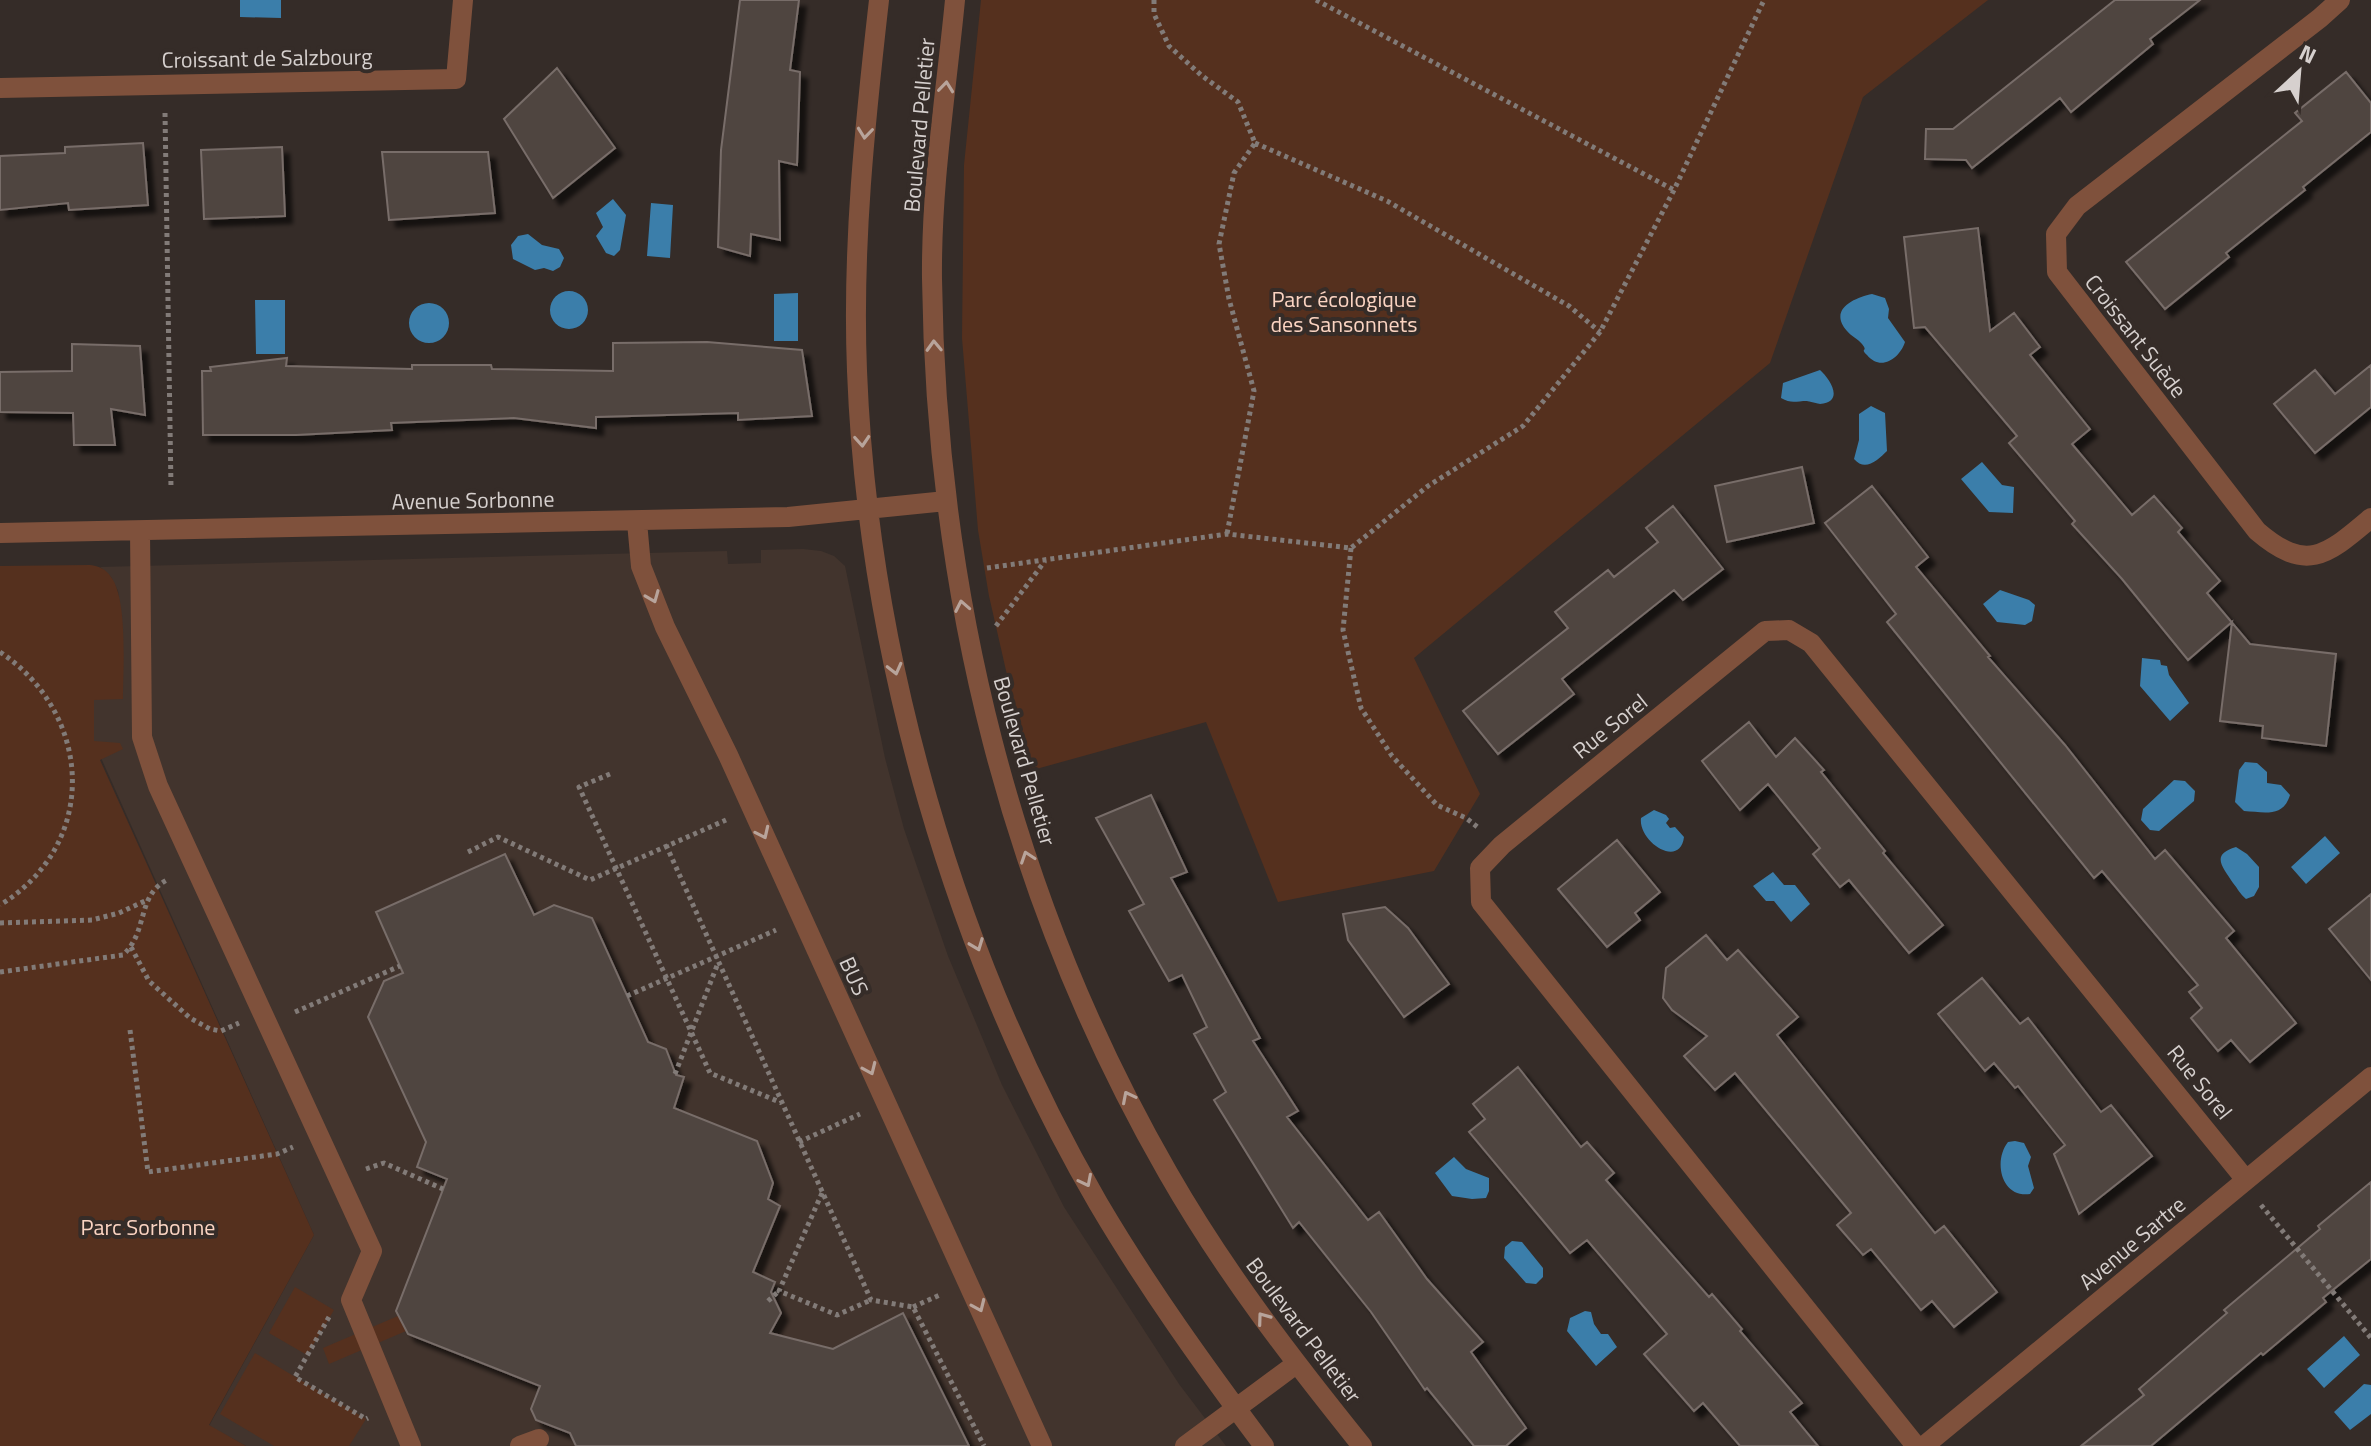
<svg xmlns="http://www.w3.org/2000/svg" width="2371" height="1446" viewBox="0 0 2371 1446" font-family="'Titillium Web',sans-serif">
<style>
.built{fill:#42342d}
.green{fill:#55301e}
.water{fill:#3b7eaa}
.building{fill:#4f4541;stroke:#786d69;stroke-width:2;filter:url(#shadow)}
.lines{fill:none;stroke-linecap:round;stroke-linejoin:round}
.path{stroke:#827b78;stroke-width:5;stroke-dasharray:4 4;stroke-linecap:butt}
.minor{stroke:#7f513c;stroke-width:20}
.oneway{stroke:#b8a49b}
.labels{text-anchor:middle;dominant-baseline:central;stroke-width:8;stroke-linejoin:round;paint-order:stroke}
.street-label{font-size:22px;fill:#d6d0ce;stroke:#352c28}
.park-label{font-size:22px;fill:#fbd4c2;stroke:#352c28}
</style>
<defs>
<filter id="shadow"><feDropShadow dx="7" dy="7" stdDeviation="2" flood-color="#0009"/></filter>
</defs>
<rect width="100%" height="100%" fill="#352c28"/>
<path class="built" d="M803 549 821 551 834 556 845 566 885 758 904 829 948 956 1002 1085 1064 1207 1179 1384 1226 1446H246L209 1426 314 1235 94 742V699H123V632L118 591 111 577 100 567 727 551 728 564 761 563V550Z"/>
<path class="green" d="M981 0H1988L1863 97 1770 363 1414 658 1480 794 1434 871 1278 902 1206 722 1029 771 989 596 978 530 962 338 964 165Z
M90 565C99 566 106 569 111 577 128 599 123 670 123 699L94 700V741L120 743 123 749 100 760 314 1235 209 1425 246 1446H0V566Z
M295 1287 334 1310 307 1355 269 1333Z
M398 1316 406 1331 329 1364 323 1348Z
M255 1353 366 1419 349 1446H274L220 1414Z"/>
<path class="water" d="M240 0H281V18L240 17Z
M613 199 626 215 620 250 614 256 606 253 596 236 603 227 596 213Z
M651 203 673 205 670 258 647 256Z
M528 234 542 245 559 249 564 258 560 267 553 271 544 268 535 270 513 259 511 245 518 236Z
M550 310a19 19 0 1 1 38 0a19 19 0 1 1-38 0Z
M798 293V341H774V294Z
M1872 294 1885 298 1889 309 1888 318 1905 342C1900 358 1881 372 1867 355 1859 347 1869 353 1862 344 1858 339 1851 336 1847 331 1828 309 1854 298 1872 294Z
M285 300V354H256L255 300Z
M409 323a20 20 0 1 1 40 0a20 20 0 1 1-40 0Z
M1820 370C1830 379 1845 402 1820 404 1819 404 1808 401 1807 401 1796 401 1791 404 1781 398L1783 383Z
M1871 406 1885 413 1887 451C1878 460 1865 472 1854 459L1859 440V414Z
M1982 462 2002 485 2014 487 2013 513 1989 512 1961 479Z
M2000 590 2029 600 2035 605 2032 621 2025 625 1997 622 1983 604Z
M2142 658 2160 660 2161 665 2167 666 2169 675 2189 703 2170 721 2140 686Z
M2245 762 2257 763 2267 772V783L2281 785 2290 795C2283 818 2264 812 2244 811L2235 802 2239 770Z
M2174 780 2185 781 2195 791 2194 801 2159 831 2150 830 2141 820 2143 809Z
M1654 810 1666 815 1669 819 1666 823 1670 828 1675 827 1684 837C1680 869 1638 842 1641 818Z
M2325 836 2340 853 2306 884 2291 867Z
M2236 847 2247 854 2259 867V887L2254 896 2246 899C2240 894 2238 889 2233 883 2224 868 2209 855 2236 847Z
M1773 872 1784 885H1795L1810 904 1791 922 1774 901H1766L1753 886Z
M2015 1141 2024 1143 2031 1157 2028 1166 2034 1188 2030 1194C2001 1198 1993 1161 2008 1142Z
M1454 1157 1466 1169 1489 1178V1191L1486 1198 1472 1199 1452 1196 1435 1173Z
M1512 1241 1522 1242 1543 1268V1277L1536 1284 1526 1283 1504 1258 1505 1247Z
M1585 1311 1591 1312 1594 1324 1601 1334H1608L1617 1347 1596 1366 1567 1331 1570 1318Z
M2344 1336 2360 1355 2324 1388 2307 1369Z
M2364 1384 2371 1385V1414L2350 1430 2334 1412Z"/>
<path class="building" d="M740 0H799L790 70 800 72 797 165 779 161 780 240 751 234 750 256 718 247 721 150Z
M2115 0H2200L2150 39 2153 44 2071 112 2060 98 1972 168 1966 160 1925 159 1926 129H1953Z
M557 68 615 148 553 198 504 119Z
M2346 72 2371 103V132L2303 187 2305 190 2226 253 2229 257 2165 309 2126 262 2302 121 2295 113Z
M143 143 148 205 69 210 68 203 0 210V156L65 153V147Z
M282 147 285 216 204 219 201 150Z
M382 152H488L495 213 389 220Z
M1978 228 1990 331 2014 313 2040 347 2030 355 2090 429 2072 444 2132 515 2154 496 2182 528 2178 532 2220 581 2207 593 2250 644 2336 654 2326 746 2262 738 2263 726 2220 721 2232 622 2188 660 2122 579 2072 524 2075 521 2009 443 2017 436 1925 327 1914 328 1904 237Z
M707 342 802 350 812 416 738 420V413L596 417V428L514 418 391 423 392 430 296 435H203L202 371H211L210 367 287 358 286 366 412 369V365H491L492 369 613 371V343Z
M72 344 140 346 145 415 111 409 115 445H74L73 413 0 412V372L72 371Z
M2371 365V407L2315 453 2274 404 2315 370 2335 394Z
M1802 467 1814 523 1727 542 1715 486Z
M1872 486 1928 557 1916 567 1990 656 1988 657 2065 745 2155 859 2165 850 2234 931 2226 938 2296 1023 2250 1062 2231 1040 2218 1051 2191 1018 2202 1008 2189 992 2198 985 2102 871 2094 878 1887 622 1896 614 1825 523Z
M1673 506 1723 569 1683 600 1674 590 1562 679 1574 694 1498 754 1463 711 1568 628 1555 612 1608 570 1614 577 1658 542 1646 528Z
M1749 722 1776 757 1795 738 1824 770 1821 772 1885 851 1883 853 1943 925 1909 953 1849 880 1840 887 1813 854 1820 848 1768 784 1740 810 1702 761Z
M1151 795 1187 872 1171 878 1260 1038 1253 1041 1298 1111 1287 1117 1368 1220 1379 1212 1427 1279 1483 1342 1471 1352 1526 1428 1506 1446H1474L1427 1388 1425 1390 1371 1312 1299 1222 1293 1228 1214 1100 1226 1092 1194 1034 1207 1027 1182 975 1169 981 1129 911 1144 904 1096 818Z
M1617 840 1660 892 1635 913 1640 920 1607 947 1558 889Z
M505 854 534 915 554 905 592 918 648 1042 666 1049 676 1075 684 1077 674 1108 757 1141 773 1183 768 1199 780 1206 753 1272 775 1282 771 1292 781 1313 770 1333 833 1349 903 1313 969 1446H576L570 1433 536 1420 531 1409 540 1386 408 1334 396 1311 447 1179 417 1167 426 1142 368 1017 384 981 403 973 376 912Z
M2371 894V980L2329 929Z
M1385 907 1408 928 1449 984 1404 1017 1348 940 1343 914Z
M1706 935 1727 960 1738 950 1798 1017 1777 1035 1935 1233 1944 1226 1997 1292 1954 1327 1932 1301 1921 1310 1871 1249 1863 1255 1837 1225 1851 1213 1735 1073 1715 1090 1684 1056 1707 1036 1672 1010 1663 998 1666 968Z
M1982 978 2020 1024 2028 1018 2101 1112 2111 1105 2152 1156 2079 1214 2054 1154 2065 1145 2018 1086 2015 1088 1994 1063 1985 1071 1938 1014Z
M1518 1067 1581 1147 1587 1142 1614 1173 1606 1180 1709 1297 1712 1294 1742 1329 1740 1331 1802 1403 1790 1412 1818 1446H1740L1703 1403 1694 1411 1644 1354 1667 1334 1587 1240 1570 1253 1469 1132 1485 1119 1473 1104Z
M2371 1182V1259L2323 1298 2326 1302 2263 1355 2261 1353 2151 1446H2081L2144 1395 2139 1389 2227 1313 2224 1310 2320 1229 2318 1226Z"/>
<g class="lines">
<path class="path" d="M1154 0V14L1169 46 1201 75 1238 102 1255 143 1234 173 1219 244 1229 299 1254 391 1227 534
M1316 0 1674 190
M165 113 171 488
M1255 143 1387 201 1569 306 1600 332
M1351 548 1343 630 1361 708 1392 756 1437 805 1466 818 1480 829
M987 568 1227 534 1351 548 1428 486 1523 426 1600 332 1674 190 1764 0
M996 626 1045 561
M0 652C93 714 100 844 0 905
M610 774 579 787 710 1073 782 1103
M666 845 871 1300 913 1307 984 1446
M468 852 498 837 590 880 726 820
M0 923 92 920 119 913 147 900
M131 947 149 981 190 1018 210 1029 221 1031 239 1023
M0 972 123 955C149 931 136 894 169 879
M627 996 776 930
M295 1012 400 966
M130 1030 148 1172 277 1154 293 1147
M675 1074 718 963
M799 1142 860 1114
M366 1169 384 1163 443 1189
M822 1193 779 1291 837 1315 871 1300
M2261 1205 2371 1338
M768 1301 779 1291
M913 1307 942 1294
M329 1317 295 1377 366 1419 368 1418"/>
<path class="minor" d="M879 0C865 123 852 246 857 371 868 655 955 957 1098 1203 1148 1288 1205 1367 1264 1446
M955 0C946 93 931 186 932 279 936 594 1011 900 1168 1173 1224 1271 1292 1359 1362 1446
M2340 0 2320 18 2077 206 2056 234 2057 272 2257 531C2307 574 2327 555 2371 518
M0 88 456 79 463 0
M637 522 641 566 665 627 728 755 1042 1446
M140 531 142 737 158 786 372 1251 351 1300 411 1446
M0 533 788 517 946 501
M520 1446 539 1439
M1185 1446 1296 1364
M1916 1446 1481 902 1480 868 1502 845 1765 631 1789 630 1811 643 2246 1180
M1924 1446 2371 1077"/>
</g>
<defs><path id="oneway-chevron" d="M-2-3.5L2.5 0L-2 3.5" fill="none" stroke-width="1.6" stroke-linecap="round" stroke-linejoin="round" transform="scale(2)"/></defs>
<g class="oneway">
<use href="#oneway-chevron" transform="translate(946 87) rotate(-84)"/>
<use href="#oneway-chevron" transform="translate(865 133) rotate(96)"/>
<use href="#oneway-chevron" transform="translate(934 346) rotate(-92)"/>
<use href="#oneway-chevron" transform="translate(862 441) rotate(86)"/>
<use href="#oneway-chevron" transform="translate(653 597) rotate(68)"/>
<use href="#oneway-chevron" transform="translate(962 606) rotate(-101)"/>
<use href="#oneway-chevron" transform="translate(895 669) rotate(76)"/>
<use href="#oneway-chevron" transform="translate(763 833) rotate(65)"/>
<use href="#oneway-chevron" transform="translate(1027 857) rotate(-109)"/>
<use href="#oneway-chevron" transform="translate(977 945) rotate(69)"/>
<use href="#oneway-chevron" transform="translate(870 1069) rotate(66)"/>
<use href="#oneway-chevron" transform="translate(1128 1097) rotate(-117)"/>
<use href="#oneway-chevron" transform="translate(1086 1181) rotate(63)"/>
<use href="#oneway-chevron" transform="translate(979 1306) rotate(66)"/>
<use href="#oneway-chevron" transform="translate(1263 1318) rotate(-126)"/>
</g>
<g class="labels">
<g class="street-label">
<text transform="translate(267 58) rotate(-1)">Croissant de Salzbourg</text>
<text transform="translate(919 125) rotate(-85)">Boulevard Pelletier</text>
<text transform="translate(2136 336) rotate(52)">Croissant Suède</text>
<text transform="translate(473 500) rotate(-1)">Avenue Sorbonne</text>
<text transform="translate(1610 726) rotate(-39)">Rue Sorel</text>
<text transform="translate(1025 761) rotate(74)">Boulevard Pelletier</text>
<text transform="translate(854 976) rotate(66)">BUS</text>
<text transform="translate(2200 1082) rotate(51)">Rue Sorel</text>
<text transform="translate(2132 1243) rotate(-40)">Avenue Sartre</text>
<text transform="translate(1304 1330) rotate(53)">Boulevard Pelletier</text>
</g>
<g class="park-label">
<text x="1344" y="299">Parc écologique<tspan x="1344" dy="25">des Sansonnets</tspan></text>
<text x="148" y="1227">Parc Sorbonne</text>
</g>
</g>
<g transform="translate(2299 72) rotate(26)" stroke="#352c28" stroke-width="6" paint-order="stroke">
<path d="M0-6L14 30L0 20L-14 30Z" fill="#d6d0ce"/>
<text y="-12" font-size="22" font-weight="bold" text-anchor="middle" fill="#d6d0ce">N</text>
</g>
</svg>
